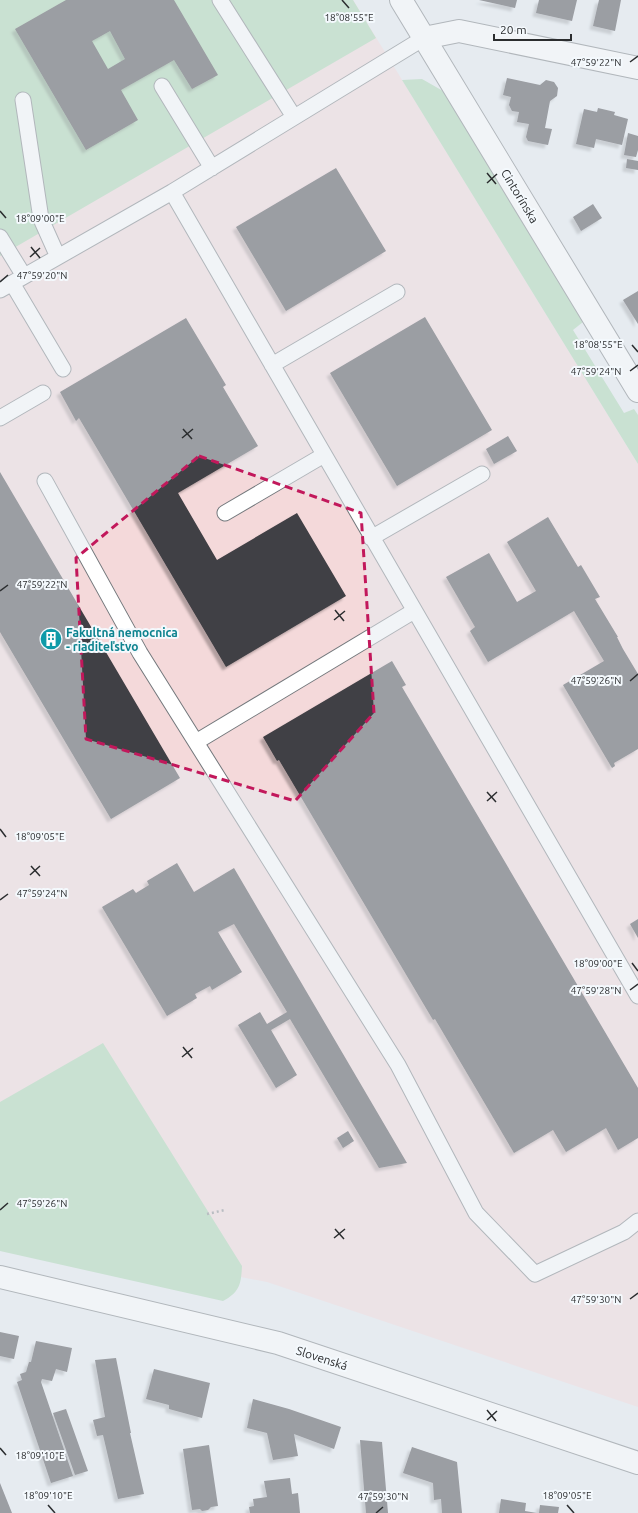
<svg xmlns="http://www.w3.org/2000/svg" width="638" height="1513" viewBox="0 0 638 1513" font-family="Ubuntu,sans-serif">
<style>
.medical{fill:#f4d9da}
.green{fill:#a7d4ad}
.building{fill:#403f44;fill-rule:evenodd;filter:url(#shadow)}
.lines{fill:none;stroke-linecap:round;stroke-linejoin:round}
.service-casing{stroke:#73787c;stroke-width:17}
.minor-casing{stroke:#73787c;stroke-width:24}
.path{stroke:#83868a;stroke-width:2.5;stroke-dasharray:2 3;stroke-linecap:butt}
.service{stroke:#fff;stroke-width:15}
.minor{stroke:#fff;stroke-width:22}
.marked{fill:none;stroke:#c2185b;stroke-width:3;stroke-dasharray:8 5;stroke-linejoin:round}
.ticks{fill:none;stroke:#2b2d2f;stroke-width:1.5}
.labels{text-anchor:middle;dominant-baseline:central;stroke-width:4;stroke-linejoin:round;paint-order:stroke}
.street-label{font-size:12px;fill:#2b2d2f;stroke:#f4f9fd}
.culture-label{font-size:12px;font-weight:bold;fill:#0d838f;stroke:#f4f9fd;text-anchor:start}
.ticks-label{font-size:10px;text-anchor:middle;fill:#2b2d2f;stroke:#f4f9fd;stroke-width:4;stroke-linejoin:round;paint-order:stroke}
</style>
<defs>
<filter id="shadow"><feDropShadow dx="-3.5" dy="3.5" stdDeviation="1" flood-color="#0004"/></filter>
</defs>
<rect width="100%" height="100%" fill="#e6ebf0"/>
<path class="medical" d="M0 0H353L638 464V1407L267 1282 0 1231Z"/>
<path class="green" d="M0 0H353L376 38 0 256Z
M422 79 443 91 583 322 573 330 624 413 634 409 638 415V464L402 80Z
M103 1043 242 1266C241 1284 240 1292 223 1301L0 1251V1102Z"/>
<path class="building" d="M66 0H174L218 75 192 89 174 60 121 90 138 120 86 150 15 29ZM110 31 125 59 108 69 92 41Z
M479 0H517L515 8Z
M539 0H577L572 21 536 13Z
M599 0H621L615 31 593 26Z
M507 78 540 85 546 80 554 82 558 88 557 96 550 101 545 128 552 129 548 145 528 141 526 137 529 124 517 122 519 112 512 111 509 105 511 97 503 95Z
M598 108 615 112 614 115 628 119 622 145 596 139 594 148 576 144 584 109 597 112Z
M628 133 638 136V150L636 157 624 155Z
M627 159 638 161V170L626 168Z
M336 168 386 251 286 311 236 227Z
M593 204 602 218 581 231 573 217Z
M638 291V324L623 300Z
M425 317 492 430 397 486 330 373Z
M186 318 226 385 223 387 258 446 178 493 217 560 297 513 346 596 226 667 79 418 76 421 60 392Z
M508 436 517 451 494 464 486 449Z
M0 472 180 778 111 819 0 632Z
M548 517 578 567 581 565 600 597 595 599 618 637H617L623 649 638 674V749L614 763 615 766 612 768 563 685 604 661 574 611 488 662 470 631 475 627 446 577 489 553 517 602 536 591 507 542Z
M392 661 406 685 402 687 638 1088V1138L618 1150 606 1128 566 1152 553 1130 514 1153 435 1019 433 1020 279 760 277 761 263 737Z
M177 863 194 892 234 868 407 1163 379 1168 290 1019 271 1030 297 1075 276 1088 238 1025 260 1012 267 1024 287 1012 234 924 218 932 242 972 212 990 210 986 195 994 197 998 167 1016 102 907 133 889 136 893 149 885 147 881Z
M638 919V938L630 924Z
M348 1131 354 1141 343 1148 337 1138Z
M0 1332 19 1336 14 1359 0 1356Z
M36 1341 72 1348 67 1372 56 1369 52 1381 42 1379 41 1382 73 1476 51 1483 17 1382 22 1380 20 1374 26 1372 29 1362H31Z
M116 1358 131 1433H130L144 1494 118 1499 103 1435 97 1436 93 1420 105 1417 95 1360Z
M154 1369 210 1383 202 1418 169 1409V1405L146 1399Z
M253 1399 289 1409 341 1427 334 1449 294 1434 298 1456 273 1460 267 1433 247 1428Z
M66 1409 88 1471 75 1475 53 1413Z
M360 1440 382 1442 388 1513H366Z
M209 1445 218 1506 211 1507 208 1510 202 1511 200 1509 192 1510 183 1449Z
M412 1447 457 1462 462 1513H442L441 1499 434 1500 433 1483 403 1473Z
M290 1478 292 1494 298 1493 300 1513H250L249 1507 254 1506 253 1499 267 1497 264 1481Z
M0 1483 12 1513H0Z
M501 1499 526 1503 525 1511 537 1513H499Z
M540 1505 559 1507 558 1513H539Z"/>
<g class="lines">
<g class="service-casing">
<path id="service" d="M220 0 294 117
M162 86 212 168
M23 100 41 219 58 257
M172 192 638 996
M0 237 24 276
M12 283 63 369
M0 290 172 192 424 38
M272 365 397 292
M0 418 43 393
M45 481 140 653 398 1065 476 1213 535 1274 624 1232 638 1221
M225 513 324 455
M371 538 482 474
M196 742 414 611"/>
</g>
<g class="minor-casing">
<path id="minor" d="M401 0 638 391
M424 38 459 31 638 68
M0 1277 278 1343 638 1463"/>
</g>
<path class="path" d="M207 1214 225 1210"/>
<use href="#service" class="service"/>
<use href="#minor" class="minor"/>
</g>
<path d="M0 0H638V1513H0ZM199 456 361 513 374 713 295 801 86 739 76 558Z" fill="#e6ebf0" fill-opacity=".55" fill-rule="evenodd"/>
<path class="marked" d="M199 456 361 513 374 713 295 801 86 739 76 558Z"/>
<path class="ticks" d="M342 0 349 8M630 62 638 56M487 173 496 184M487 183 497 174M0 211 6 218M31 247 40 258M30 257 40 248M0 282 8 275M632 345 638 352M630 371 638 365M183 429 192 439M182 438 193 429M0 591 8 585M335 610 344 621M334 620 345 611M630 681 638 674M487 792 496 802M487 801 497 792M0 829 6 837M31 866 40 876M30 875 40 866M0 900 8 894M632 963 638 971M630 990 638 984M183 1047 192 1058M182 1057 193 1048M0 1210 8 1203M335 1229 344 1239M334 1238 345 1229M630 1299 638 1293M487 1410 496 1421M487 1420 497 1411M0 1448 6 1455M48 1505 55 1513M567 1505 574 1513M376 1513 383 1507"/>
<defs>
<g id="building-disc" transform="scale(1.15)"><circle r="9.5" fill="#0f9aa8" stroke="#f4f9fd"/><path d="M-4-6H4V6H1V3H-1V6H-4ZM-2.5-4.3h1.7v1.8h-1.7ZM.8-4.3h1.7v1.8H.8ZM-2.5-1h1.7V.8h-1.7ZM.8-1h1.7V.8H.8Z" fill="#fff"/></g>
</defs>
<g fill-rule="evenodd">
<use href="#building-disc" x="51" y="639"/>
</g>
<g class="labels">
<g class="street-label">
<text transform="translate(520 196) rotate(59)">Cintorínska</text>
<text transform="translate(322 1358) rotate(18)">Slovenská</text>
</g>
<g class="culture-label">
<text x="66" y="632">Fakultná nemocnica<tspan x="66" dy="14">- riaditeľstvo</tspan></text>
</g>
</g>
<g class="ticks-label">
<text x="349" y="21">18°08'55"E</text>
<text x="596" y="66">47°59'22"N</text>
<text x="40" y="222">18°09'00"E</text>
<text x="42" y="279">47°59'20"N</text>
<text x="598" y="348">18°08'55"E</text>
<text x="596" y="375">47°59'24"N</text>
<text x="42" y="588">47°59'22"N</text>
<text x="596" y="684">47°59'26"N</text>
<text x="40" y="840">18°09'05"E</text>
<text x="42" y="897">47°59'24"N</text>
<text x="598" y="967">18°09'00"E</text>
<text x="596" y="994">47°59'28"N</text>
<text x="42" y="1207">47°59'26"N</text>
<text x="596" y="1303">47°59'30"N</text>
<text x="40" y="1459">18°09'10"E</text>
<text x="48" y="1499">18°09'10"E</text>
<text x="567" y="1499">18°09'05"E</text>
<text x="383" y="1500">47°59'30"N</text>
</g>
<path d="M494 34v6h77v-6" fill="none" stroke="#2b2d2f" stroke-width="2"/>
<text x="500" y="34" font-size="12" fill="#2b2d2f" stroke="#f4f9fd" stroke-width="3" paint-order="stroke">20 m</text>
</svg>
